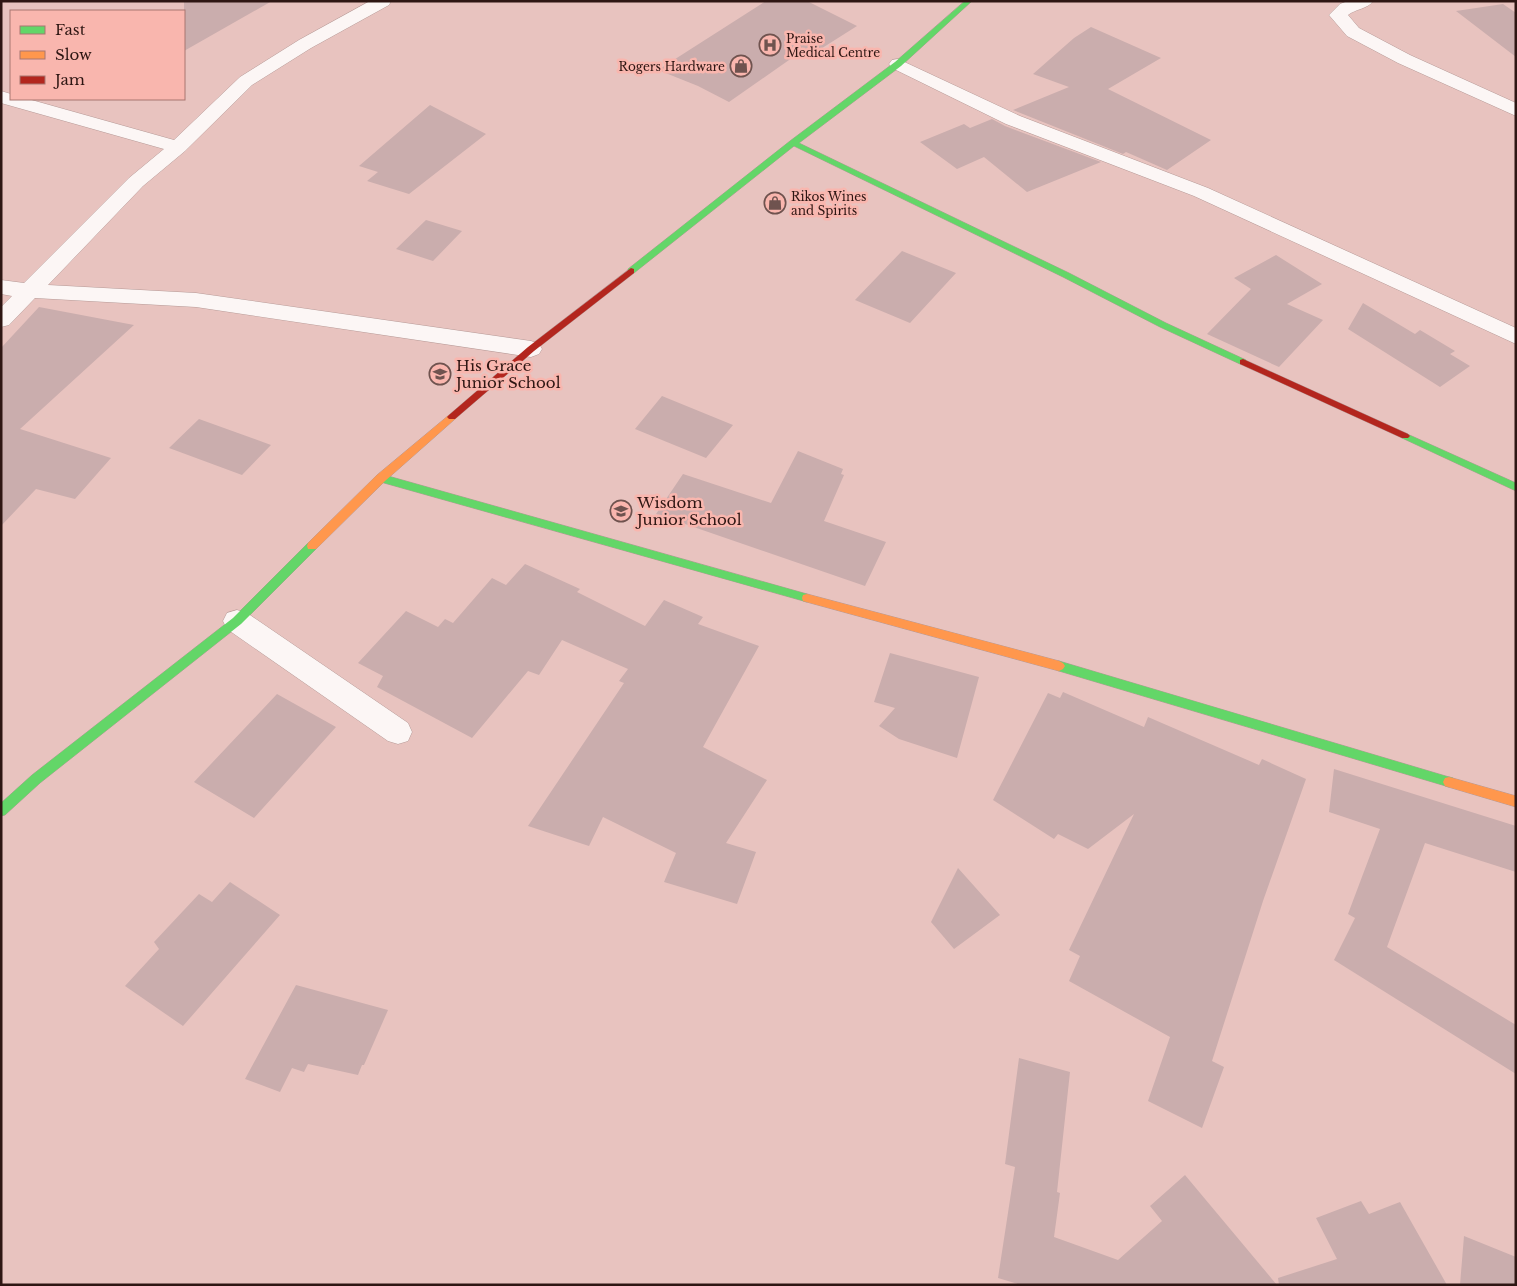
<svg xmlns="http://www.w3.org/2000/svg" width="1517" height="1286" viewBox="0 0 1517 1286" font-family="'Libre Baskerville',serif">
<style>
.building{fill:#caadad}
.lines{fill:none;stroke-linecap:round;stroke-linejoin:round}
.street-casing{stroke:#b69a97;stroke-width:1}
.fast-casing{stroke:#b69a97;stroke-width:1}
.slow-casing{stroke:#b69a97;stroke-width:1}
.jam-casing{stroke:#b69a97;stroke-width:1}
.street{fill:#fcf6f5;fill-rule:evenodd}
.fast{fill:#63d668;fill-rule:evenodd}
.slow{fill:#ff974d;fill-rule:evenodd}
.jam{fill:#b3261e;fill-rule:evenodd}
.labels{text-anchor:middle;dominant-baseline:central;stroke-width:5;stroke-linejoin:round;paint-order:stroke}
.far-poi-label{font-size:12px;fill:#2e1613;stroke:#f9b6ae;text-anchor:start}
.poi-label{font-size:15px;fill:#2e1613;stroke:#f9b6ae;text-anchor:start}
</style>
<rect width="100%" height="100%" fill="#e8c3bf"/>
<path class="building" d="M184 1H272L184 51Z
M766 1H807L857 26 808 57 799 53 729 102 698 86 658 70Z
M1503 4 1516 13V57L1456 11Z
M1091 27 1161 58 1108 89 1211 140 1167 170 1126 152 1123 154 1013 110 1069 87 1033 74 1074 38Z
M430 105 486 134 409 194 367 181 378 172 359 166Z
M992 119 1005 126 1101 162 1027 192 984 157 957 169 920 142 964 124 970 128Z
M426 220 462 231 433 261 396 249Z
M902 251 956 273 910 323 855 300Z
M1276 255 1322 284 1287 304 1323 320 1279 367 1207 334 1251 289 1234 278Z
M1363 303 1415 334 1420 330 1455 351 1450 354 1470 366 1440 387 1348 329Z
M39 307 134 325 20 429 111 458 75 499 36 489 1 526V348Z
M662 396 733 425 706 458 635 429Z
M199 419 271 445 242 475 169 448Z
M798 451 843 469 841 474 844 475 824 521 886 542 865 586 656 514 683 474 771 503Z
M525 564 580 589 577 592 645 626 664 600 703 617 698 624 759 646 703 747 767 780 726 843 756 852 737 904 664 882 676 853 603 817 589 846 528 826 624 683 619 681 628 669 562 640 539 675 528 671 472 738 377 687 383 676 358 663 406 611 438 627 445 619 453 623 492 578 506 585Z
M890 653 979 677 957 758 899 739 879 726 895 708 874 702Z
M1063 692 1144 727 1148 717 1259 765 1262 759 1306 779 1263 901 1212 1061 1224 1067 1202 1128 1148 1101 1170 1037 1069 981 1080 956 1069 950 1134 814 1088 849 1058 834 1054 839 993 800 1048 693 1060 698Z
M277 694 336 727 254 818 194 782Z
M1334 769 1516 826V872L1425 843 1387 947 1516 1025V1074L1334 960 1355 918 1348 914 1380 829 1329 812Z
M958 868 1000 915 954 949 931 922Z
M230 882 280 915 183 1026 125 986 159 949 154 942 199 894 212 902Z
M296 985 388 1010 364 1065H362L358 1075 308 1064 304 1072 292 1068 280 1092 245 1079Z
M1019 1058 1070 1072 1057 1192 1060 1193 1054 1237 1118 1260 1162 1221 1150 1206 1185 1175 1277 1285H1021L998 1278 1015 1167 1005 1164Z
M1361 1201 1369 1214 1400 1202 1447 1285H1279L1278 1278 1337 1259 1316 1218Z
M1464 1236 1516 1257V1285H1460Z"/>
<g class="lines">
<g class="street-casing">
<path id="street" d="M370 1H391L389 5 311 48 252 85 185 151 143 186 48 285 196 293 531 341 539 344 542 349 539 354 531 357 196 307 35 298 9 325 1 327V307L12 296 1 294V280L24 283 129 178 164 149 1 103V91L11 94V99H28L174 140 240 77 299 40Z
M1348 1H1373C1368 9 1355 9 1348 15L1359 28 1410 55 1516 103V116L1398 63 1347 36 1329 15 1340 4Z
M898 59 1020 116 1208 188 1516 328V344L1194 196 1006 124 892 68 889 64 892 60Z
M237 610 247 613 408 723 412 732 408 741 398 744 388 741 227 629 223 621 227 613Z"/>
</g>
<g class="fast-casing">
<path id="fast" d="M965 1H972L901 66 799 143 1069 273 1166 323 1246 360V364H1240L1160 327 1063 277 794 146 634 273H628V269L790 141 895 62Z
M1405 433 1516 483V491L1402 438 1400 436 1402 434Z
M381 474 807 594 812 598 807 602 377 481 376 478Z
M312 542 317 546 316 549 241 624 40 783 5 815 1 816V803L32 775 233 618 308 543Z
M1059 661 1449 777 1453 778 1455 782 1453 786 1449 787 1059 671 1055 669 1053 666 1055 663Z"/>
</g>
<g class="slow-casing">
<path id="slow" d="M452 414 457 417 455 419 385 481 316 549H308L307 546 308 543 377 475 449 415Z
M807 594 1059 661 1063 663 1065 666 1063 669 1059 671 803 601 802 598 803 595Z
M1449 777 1516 796V807L1445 786 1443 782 1445 778Z"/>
</g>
<g class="jam-casing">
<path id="jam" d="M631 268 634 269V273L534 351 455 419H449L447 417 449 415 528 347Z
M1243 359 1408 434 1410 436 1408 438H1402L1240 364V360Z"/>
</g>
<use href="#street" class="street"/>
<use href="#fast" class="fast"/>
<use href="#slow" class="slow"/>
<use href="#jam" class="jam"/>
</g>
<defs>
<g id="hospital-ring" transform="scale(1.125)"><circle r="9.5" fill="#f9b6ae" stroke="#6f534f" stroke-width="1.5"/><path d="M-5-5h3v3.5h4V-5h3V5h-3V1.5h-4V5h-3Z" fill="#6f534f"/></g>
<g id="shop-ring" transform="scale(1.125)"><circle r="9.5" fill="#f9b6ae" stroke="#6f534f" stroke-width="1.5"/><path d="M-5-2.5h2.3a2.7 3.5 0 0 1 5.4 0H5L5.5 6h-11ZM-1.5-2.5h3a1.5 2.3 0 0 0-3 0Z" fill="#6f534f"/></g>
<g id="school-ring" transform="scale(1.125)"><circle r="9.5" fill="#f9b6ae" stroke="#6f534f" stroke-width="1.5"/><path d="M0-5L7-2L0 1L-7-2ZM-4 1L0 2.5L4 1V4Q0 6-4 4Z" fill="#6f534f"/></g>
</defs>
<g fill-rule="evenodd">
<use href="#hospital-ring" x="770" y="45"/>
<use href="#shop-ring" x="741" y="66"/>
<use href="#shop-ring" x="775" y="203"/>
<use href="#school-ring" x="440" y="374"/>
<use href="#school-ring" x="621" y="511"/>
</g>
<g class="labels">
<g class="far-poi-label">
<text x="786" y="38">Praise<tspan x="786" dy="14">Medical Centre</tspan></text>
<text x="725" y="66" text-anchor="end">Rogers Hardware</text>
<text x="791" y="196">Rikos Wines<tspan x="791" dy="14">and Spirits</tspan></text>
</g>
<g class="poi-label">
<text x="456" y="365">His Grace<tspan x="456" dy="17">Junior School</tspan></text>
<text x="637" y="502">Wisdom<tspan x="637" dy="17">Junior School</tspan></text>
</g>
</g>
<rect width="1517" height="1286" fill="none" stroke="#2e1613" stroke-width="5"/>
<rect x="10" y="10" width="175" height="90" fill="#f9b6ae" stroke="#a87670"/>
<rect x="20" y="26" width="25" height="8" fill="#63d668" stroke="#a87670"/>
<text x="55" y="35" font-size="15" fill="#2e1613">Fast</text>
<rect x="20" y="51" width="25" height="8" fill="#ff974d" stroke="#a87670"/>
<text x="55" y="60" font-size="15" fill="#2e1613">Slow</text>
<rect x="20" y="76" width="25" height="8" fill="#b3261e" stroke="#a87670"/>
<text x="55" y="85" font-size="15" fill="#2e1613">Jam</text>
</svg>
